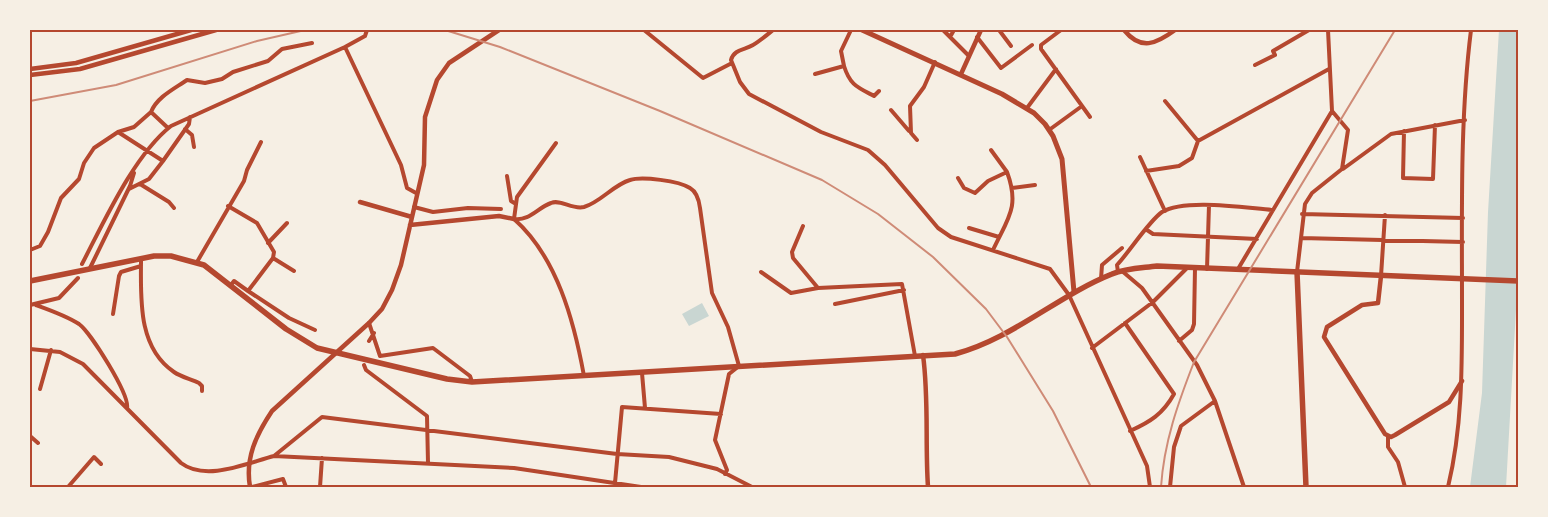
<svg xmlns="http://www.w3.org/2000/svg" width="1548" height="517" viewBox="0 0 1548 517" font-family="'Nunito Sans',sans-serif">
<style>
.water{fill:#c9d6d2}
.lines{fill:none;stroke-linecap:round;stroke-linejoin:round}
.minor{stroke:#b5482f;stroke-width:4}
.tertiary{stroke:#b5482f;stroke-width:4.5}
.secondary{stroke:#b5482f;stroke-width:5}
.primary{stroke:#b5482f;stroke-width:5.5}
.trunk{stroke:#b5482f;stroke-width:5.5}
.rail{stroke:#cf8b77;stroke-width:2}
.neatline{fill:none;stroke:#b5482f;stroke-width:2}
</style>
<rect width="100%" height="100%" fill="#f6efe4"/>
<path class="water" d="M1499 30H1518V274L1506 487H1470L1482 393 1488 212Z
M702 303 709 316 689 326 682 314Z"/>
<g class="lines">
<path class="minor" d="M644 30 703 78 732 63
M773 30C767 35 760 41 753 45 745 50 734 49 731 60L740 82 749 94 821 132 868 150 885 165 938 228 951 237 1050 269 1069 295 1147 466 1150 487
M943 30 969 56
M999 30 1011 46
M1061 30 1041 45V49L1090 117
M950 37 954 30
M977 37 1001 68 1032 45
M345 47 401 165 407 188 416 193
M1255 65 1275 55 1273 51 1309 30
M844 66C850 85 857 87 874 96L879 91
M815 74 844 66 841 51 851 30
M1027 108 1056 69
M891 110 909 131
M151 112C157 97 174 89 187 80L205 83 222 79 233 72 268 61 282 49 312 43
M185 129 192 135 194 147
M1049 130 1082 106
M1404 131 1403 178 1433 179 1435 125
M118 132 163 161 149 179 129 189
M917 140 911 133 910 106 924 87 935 62
M1198 141 1329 69
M991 150 1007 172
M1140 157 1165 211
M163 161 189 124 190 117
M1343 169 1391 134 1465 120
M1146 171 1179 166 1192 158 1198 141 1165 101
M507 176 511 201 516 204
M958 178 964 188 975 193 988 181 1007 172C1020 207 1008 218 993 250
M140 184 169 202 174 208
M1012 188 1035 185
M228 206 257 223 274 252 273 258 294 271
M414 207 433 212 468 208 501 209
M1302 214 1463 218
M514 219C530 221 537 208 551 203 561 199 572 210 584 207 601 202 613 185 630 180 642 176 679 181 690 188 697 192 699 200 700 208L712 293 728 327 739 366 729 374 715 440 727 470 725 474
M514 219C557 257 574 321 584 376
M514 219 517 197 556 143
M803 226 792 252 793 258 818 288 902 284 915 356
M969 228 999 237
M1147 230 1153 234 1257 239
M1301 238 1463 242
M268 243 287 223
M30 250 40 246 48 232 61 198 79 179 84 163 94 148 118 132 134 127 151 112 168 128
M141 259C141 297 137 347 174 372 181 377 191 379 199 383L202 386V391
M197 262 244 181 247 170 261 142
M82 264C104 222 134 155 171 126L345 47 365 36 367 30
M90 268 130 186 134 173
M1207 269 1209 205
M1238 269 1332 111 1328 30
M1122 271 1142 288 1197 365 1215 401 1244 487
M761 272 791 293 818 288
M1118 272 1117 265C1130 251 1149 221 1162 212 1185 198 1246 208 1273 210
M1297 272 1305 204 1312 193 1342 169 1348 130 1332 111
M1381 276 1385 215
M1101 279 1102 265 1122 248
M231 285 234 281 248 291 273 258
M248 291 289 318 315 330
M835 304 904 290
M30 305 59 298 78 278
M36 305C50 310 67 316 79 324 91 333 130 395 127 408
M113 314 119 276 121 272 141 266
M369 323 380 356
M1125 323 1174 394C1163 414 1150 422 1130 431
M369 341 374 333
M1179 341 1192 330 1194 324 1195 268
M1092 348 1153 302 1187 268
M30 349 60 352 83 364 181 463C206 482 247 463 274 456L514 468 641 487
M380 356 433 348 470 376 472 382
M364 365 366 370 427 416 428 463
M642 373 645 408
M40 389 51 350
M30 436 38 443
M1388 436V447L1398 462 1405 487
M274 456 322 417 617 454 669 457 717 469 752 487
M615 483 622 407 721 414
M68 487 94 457 101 464
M252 487 283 479 286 487
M320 487 322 458
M1170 487 1174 447 1181 426 1215 401
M1448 487C1463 425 1462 362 1462 299 1462 210 1460 118 1471 30"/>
<path class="tertiary" d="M1124 30C1141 51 1156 44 1175 30
M30 69 76 63 191 30
M961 74 981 30
M30 75 80 69 216 30
M360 202 412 217
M410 225 499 216 514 219
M1381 276 1378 303 1362 305 1327 327 1324 337 1385 434 1391 437 1395 435 1449 402 1462 381
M923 355C929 399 925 443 928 487
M250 487C245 458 256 435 272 411L369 323 382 309 392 290 401 265 424 165 425 117 437 80 449 63 499 30"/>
<path class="secondary" d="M862 30 1002 94 1034 113 1045 124 1053 136 1062 159 1074 292"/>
<path class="primary" d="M1297 272 1306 487"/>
<path class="trunk" d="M30 281 154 256H171L204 265 286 329 317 348 447 379 472 382 955 354C1012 339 1057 296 1112 274 1126 268 1142 268 1157 266L1518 281"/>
<path class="rail" d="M445 30 500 47 660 111 822 180 878 214 933 257 986 309 1007 337 1053 411 1091 487
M30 101 116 85 257 41 305 30
M1161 487C1164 442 1178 403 1194 362L1395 30"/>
</g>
<rect width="1548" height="517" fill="none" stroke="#f6efe4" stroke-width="62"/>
<rect x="31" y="31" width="1486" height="455" class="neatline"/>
</svg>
